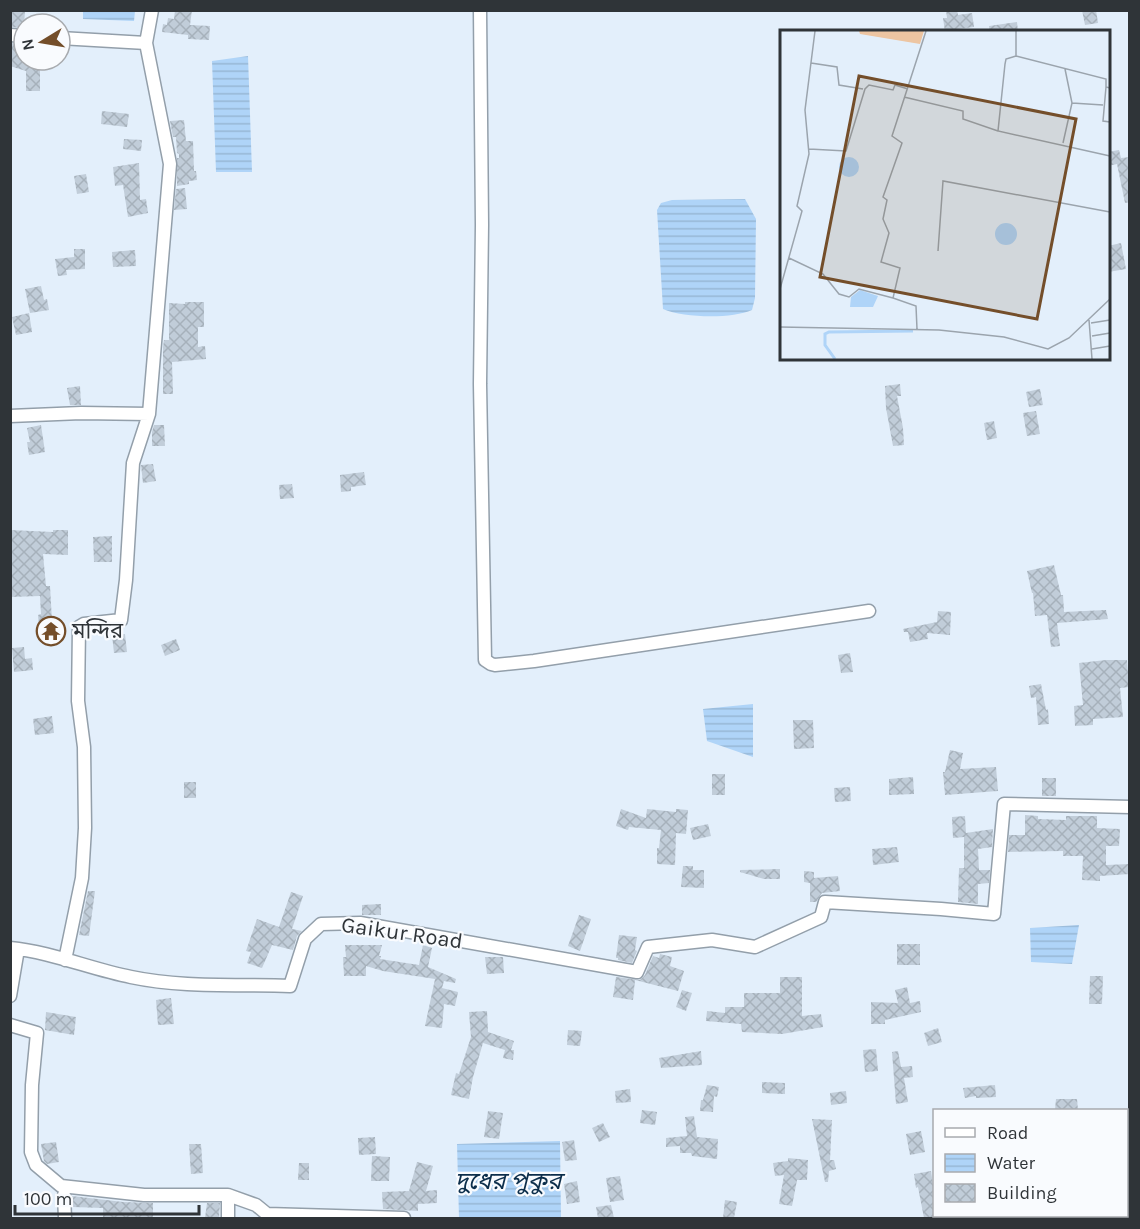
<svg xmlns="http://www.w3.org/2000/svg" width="1140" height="1229" viewBox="0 0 1140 1229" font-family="Karla,'Noto Sans Bengali',sans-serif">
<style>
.water{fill:url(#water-rules)}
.building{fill:url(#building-cross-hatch)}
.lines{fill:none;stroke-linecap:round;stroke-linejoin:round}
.minor-casing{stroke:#939faa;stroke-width:15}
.minor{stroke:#fff;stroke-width:12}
.labels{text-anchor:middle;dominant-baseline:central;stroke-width:4.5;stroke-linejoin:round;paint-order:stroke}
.poi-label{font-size:22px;fill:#2f3438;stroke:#f9fbfe;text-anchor:start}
.street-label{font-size:22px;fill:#2f3438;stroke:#f9fbfe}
.water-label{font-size:24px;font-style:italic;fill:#0c2e4b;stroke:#f9fbfe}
.inset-river{fill:none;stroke:#afd4f8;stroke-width:3}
.inset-road{fill:none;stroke:#9ba4ad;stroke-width:1.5}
.view{fill:#744e2a;fill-opacity:0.15;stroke:#744e2a;stroke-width:3}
.inset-edge{fill:none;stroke:#2f3438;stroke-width:3}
</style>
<defs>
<pattern id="water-rules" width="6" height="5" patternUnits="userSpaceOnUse" patternTransform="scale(1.5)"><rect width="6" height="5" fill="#afd4f8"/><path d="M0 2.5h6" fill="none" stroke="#97b7d5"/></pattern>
<pattern id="building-cross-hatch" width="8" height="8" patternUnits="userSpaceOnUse" patternTransform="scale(1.5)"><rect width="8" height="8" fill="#c1cdd9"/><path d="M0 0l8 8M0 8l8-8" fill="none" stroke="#a6b1bb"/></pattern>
</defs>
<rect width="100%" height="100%" fill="#e3effb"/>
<path class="water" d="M83 11H135L134 21 83 19Z
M248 56 252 172H216L212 61Z
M745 199 756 219 755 298 752 310C732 319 684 318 663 309L657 210 661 203 672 200Z
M753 704V757L707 741 703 709Z
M1079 925 1072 964 1031 962 1030 928Z
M560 1141 561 1218H459L457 1144Z"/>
<path class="building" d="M10 10H25L24 28 10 27Z
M175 10H192L190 25 210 26 209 40 188 39V35L162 32 163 24 167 25 168 18 174 19Z
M946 10H957L958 15 972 13 974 27 958 29V32H945L943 18H947Z
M1082 10H1096L1098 23 1085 25Z
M1017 22 1018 32H990L989 26Z
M10 43 24 44V61H40V91H26V71L10 66Z
M102 111 129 114 127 127 101 124Z
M184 120 186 141H193L194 171H196L197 180 189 181V184L177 186V158H179V154L177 153 176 137H173L170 121Z
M124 139 142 140 141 151 123 149Z
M1119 150 1121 158 1130 157V202L1125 203 1117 164 1108 166V152Z
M139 163 140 200 146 199 148 213 128 217 123 185 115 186 113 167Z
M86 174 89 192 77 194 74 176Z
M185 188 187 209 174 210 176 189Z
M1121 243 1126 269 1108 272V246Z
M74 249H85V269L66 270 67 275 58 276 55 259 74 257Z
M135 250 136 266 113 267 112 252Z
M41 286 44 300 47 299 49 310 30 313 25 289Z
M185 302H204V327H198V347L205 346 206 359 172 362 173 394H163V347L164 340H169V303L185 304Z
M29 313 32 332 16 335 12 317Z
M900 384 901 396H897L903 428 904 445 893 446 886 408 885 386Z
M80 386 81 405H70L67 388Z
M1040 389 1043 405 1029 407 1026 392Z
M1036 411 1040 434 1027 436 1023 413Z
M994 421 997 438 987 440 984 423Z
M41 425 45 452 29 455 27 442H30L27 428Z
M154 425H164L165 446H152V432Z
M153 464 156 481 143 483 141 465Z
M364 472 366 485 351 487V491L341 492 340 475Z
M292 484 294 498 280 499 279 485Z
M10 530 53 532V530H68V555L43 554 46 586H50L53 638H40L38 615 41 614 40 596 10 597Z
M112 536V562H94L93 537Z
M1054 565 1061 595H1063L1064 612 1106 610 1108 619 1057 623 1060 646 1051 647 1047 615 1035 616 1033 593H1032L1027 571Z
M938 611 951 612 950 635 927 633 928 639 910 642 908 632H904L903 629 937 622Z
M125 634 127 652 114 653 112 635Z
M176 639 180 650 165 656 161 645Z
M24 647 25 659 32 658 33 670 14 672 12 648Z
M850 653 853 672 841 673 838 655Z
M1106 660H1127L1129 687 1120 688 1123 717 1093 719V725L1075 726 1074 706 1083 705 1079 663Z
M1041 684 1046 710 1048 709 1049 724 1038 725 1036 697 1031 698 1029 686Z
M52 716 54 733 35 735 33 719Z
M793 720H813L814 748 794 749Z
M950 750 963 753 960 769 996 767 998 791 945 795 943 772H945Z
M712 774H725V795H712Z
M913 777 914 794 889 795V779Z
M1042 778H1056V796H1042Z
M184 782H196V798H184Z
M850 787 851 801 835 802 834 788Z
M621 809 646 818 647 809 676 812V809L688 810 686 834 676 833 675 865 657 864V848H659L661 830 629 827 628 830 616 826Z
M1025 815 1038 816V819L1066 820V816H1097V828L1120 829 1119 846H1106V865L1130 864V874L1100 876V881L1082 880 1083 856H1063V851L1008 852 1009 835H1025Z
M965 816 966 833 993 829 992 847 978 849 979 870H990L989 883 978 884V904L958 902 959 868H964V837L953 838 952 817Z
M708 824 711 836 693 840 690 828Z
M897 847 899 862 873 865 872 849Z
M683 866H693V870H704V888L681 887Z
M780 869V879H764L740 872V870Z
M804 871 814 872V878L838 876 840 891 822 893 816 902H810V883L804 882Z
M88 891H95L89 936 79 935Z
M291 892 303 896 292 929 302 931 297 936 293 950 272 945 262 968 247 963 251 952 246 951 257 919 279 927Z
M381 904V915H362V905Z
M579 915 591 919 580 951 568 946Z
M619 935 637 937 635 950 637 951 632 963 618 960V958H616Z
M897 944H920V965H897Z
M345 945H382L379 956H381L380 959 419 965 423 945 432 948 428 967 456 979 455 983 444 981 442 988 458 992 455 1006 444 1004 442 1028 425 1026 435 979 383 971 366 966V976H344L343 957H346Z
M660 954 672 957 670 966 684 971 678 991 635 980 633 1000 613 997 616 977 640 980 645 975 653 956 659 958Z
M485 957H503L504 973 487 974Z
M1090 976H1103L1102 1004H1089Z
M780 977H802V1016L821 1014 823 1027 782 1034 742 1032 741 1024 706 1021 707 1011 725 1013V1007H744V993H780Z
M907 987 910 1003 920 1001 921 1012 885 1020V1024H871V1002L898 1003 895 990Z
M682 990 692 993 686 1011 676 1007Z
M171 998 174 1024 158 1025 156 1000Z
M487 1011 488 1032 514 1041 511 1050H514L513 1060 503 1058 505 1050 483 1043 473 1077 469 1099 451 1095 456 1073 459 1074 471 1037 469 1012Z
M46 1012 76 1017 74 1035 45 1030Z
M938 1028 942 1042 928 1046 924 1033Z
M568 1030 582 1031 580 1046 567 1045Z
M876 1049 878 1071 865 1072 863 1050Z
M701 1051 702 1065 661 1068 659 1058Z
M898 1051 901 1067 912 1066 913 1077 904 1078 908 1102 896 1104 892 1052Z
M762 1082 785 1083V1094L762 1093Z
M707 1085 719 1087 717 1097 714 1096 713 1112 700 1111 701 1100H703Z
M995 1085 996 1097 976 1098V1096L965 1098 963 1088Z
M630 1089 631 1102 616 1103 615 1091Z
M846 1091 847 1103 831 1105 830 1093Z
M1056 1099H1077L1078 1110H1055Z
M642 1110 657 1112 655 1125 640 1123Z
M488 1111 503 1113 499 1139 484 1137Z
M694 1116 697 1137 718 1139 717 1159 692 1156 691 1153H680V1146L666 1147V1138L687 1136 685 1117Z
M812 1119 832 1120 830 1160H834L836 1169 829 1171 828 1182H825Z
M603 1123 610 1137 599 1142 592 1128Z
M921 1131 925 1152 910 1155 906 1134Z
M375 1137 376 1154 359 1155 358 1138Z
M574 1140 577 1160 565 1161 562 1142Z
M56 1142 59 1162 47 1164 44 1161 41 1144Z
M189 1144H201L203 1173 191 1174Z
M372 1156 390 1157 389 1181H371Z
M788 1158 808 1160 807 1180H797L792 1206 779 1204 784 1175 775 1176 773 1163 788 1161Z
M417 1162 433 1166 426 1191 437 1190V1203L418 1204V1211L383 1209 382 1192 409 1191Z
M299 1163H309V1180H298Z
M931 1171 934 1192V1218H924L918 1187 916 1188 914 1174Z
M620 1176 624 1200 610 1202 606 1178Z
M577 1181 580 1202 567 1204 564 1184Z
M72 1196 123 1202 153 1203V1218H103V1208L73 1207Z
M725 1200 737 1202 734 1218H723Z
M207 1203H220L219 1218H205Z
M611 1205 614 1218H598L596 1207Z"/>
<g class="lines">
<g class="minor-casing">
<path id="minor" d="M480 10 482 225 480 384 485 660 491 664 495 665 534 661 869 611
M10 35 24 36
M60 38 146 43
M10 416 81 413 149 414 170 164 146 43 152 10
M10 948C52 952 90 969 131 977 183 988 237 984 290 986L305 939 321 924 360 923 637 972 648 947 712 940 755 947 821 917 825 902 941 909 994 914 1004 804 1130 807
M65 960 82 878 85 828 84 747 78 701 79 627 84 624 121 620 126 580 133 463 149 414
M10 996 18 949
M10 1025 37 1033 32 1085 31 1152 36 1165 61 1186 144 1195H228L256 1205 267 1214 404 1218
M64 1195 65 1218
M1126 1212 1130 1210
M228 1218V1195"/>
</g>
<use href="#minor" class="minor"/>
</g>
<defs>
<g id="temple-ring" transform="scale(1.5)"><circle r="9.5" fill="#f9fbfe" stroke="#744e2a" stroke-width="1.5"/><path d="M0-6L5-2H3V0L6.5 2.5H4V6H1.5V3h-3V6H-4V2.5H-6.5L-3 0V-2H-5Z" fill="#744e2a"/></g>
</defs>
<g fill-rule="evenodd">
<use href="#temple-ring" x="51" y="631"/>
</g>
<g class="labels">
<g class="poi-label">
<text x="72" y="631">মন্দির</text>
</g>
<g class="street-label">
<text transform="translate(402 933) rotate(8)">Gaikur Road</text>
</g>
<g class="water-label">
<text x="508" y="1181">দুধের পুকুর</text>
</g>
</g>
<g transform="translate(780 30)">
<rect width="330" height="330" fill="#e3effb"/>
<path d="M79 1H144L140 14 80 4Z" fill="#edc5a2"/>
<path d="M59 137a10 10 0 1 1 20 0a10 10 0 1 1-20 0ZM215 204a11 11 0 1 1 22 0a11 11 0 1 1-22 0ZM80 260 98 266 93 277H70L71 267Z" fill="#afd4f8"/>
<path class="inset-river" d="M55 329 45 315V304L49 302 133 301"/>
<path class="inset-road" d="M236 1V26M236 26 226 29 225 34 218 101 330 126M236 26 326 49V57L330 58M31 33 57 37 59 55 83 59M326 57 323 91 330 92M124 67 183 81V89L218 101M292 73 323 75M283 113 292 73 285 39M29 119 66 121 85 59 89 55 113 60 115 55 128 59M158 221 163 151 330 182M9 228 43 244 59 264 69 267 79 259 113 268M0 259 22 181 17 176 29 124 25 80 35 1M309 290 312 329M311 293 330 290M0 297 159 300 224 307 268 319 289 308 330 269M137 299 136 276 113 268 120 238 101 232 109 203 103 189 107 170 103 167 122 113 112 106 146 1M312 306 330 303M312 319 330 316"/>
<path class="view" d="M79 46 296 89 257 289 40 247Z"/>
<rect width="330" height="330" class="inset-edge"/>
</g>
<rect width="1140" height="1229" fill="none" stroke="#2f3438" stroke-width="24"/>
<rect x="933" y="1109" width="195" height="108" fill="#f9fbfe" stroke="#a8abaf" stroke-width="1.5"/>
<rect x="945" y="1128" width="30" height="9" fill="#ffffff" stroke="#a8abaf" stroke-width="1.5"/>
<text x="987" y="1139" font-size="18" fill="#2f3438">Road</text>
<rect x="945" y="1154" width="30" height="18" fill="url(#water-rules)" stroke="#a8abaf" stroke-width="1.5"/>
<text x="987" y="1169" font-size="18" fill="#2f3438">Water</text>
<rect x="945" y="1184" width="30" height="18" fill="url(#building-cross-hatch)" stroke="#a8abaf" stroke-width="1.5"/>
<text x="987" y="1199" font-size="18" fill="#2f3438">Building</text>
<g transform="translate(42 42) rotate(259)"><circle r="28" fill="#f9fbfe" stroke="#a8abaf" stroke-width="1.5"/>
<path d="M0-4.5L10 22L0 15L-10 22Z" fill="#744e2a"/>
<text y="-9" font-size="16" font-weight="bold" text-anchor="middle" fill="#2f3438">N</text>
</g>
<path d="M15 1205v9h184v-9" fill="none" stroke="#2f3438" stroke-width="3"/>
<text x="24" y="1205" font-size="18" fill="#2f3438" stroke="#f9fbfe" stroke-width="4.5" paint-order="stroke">100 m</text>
</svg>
